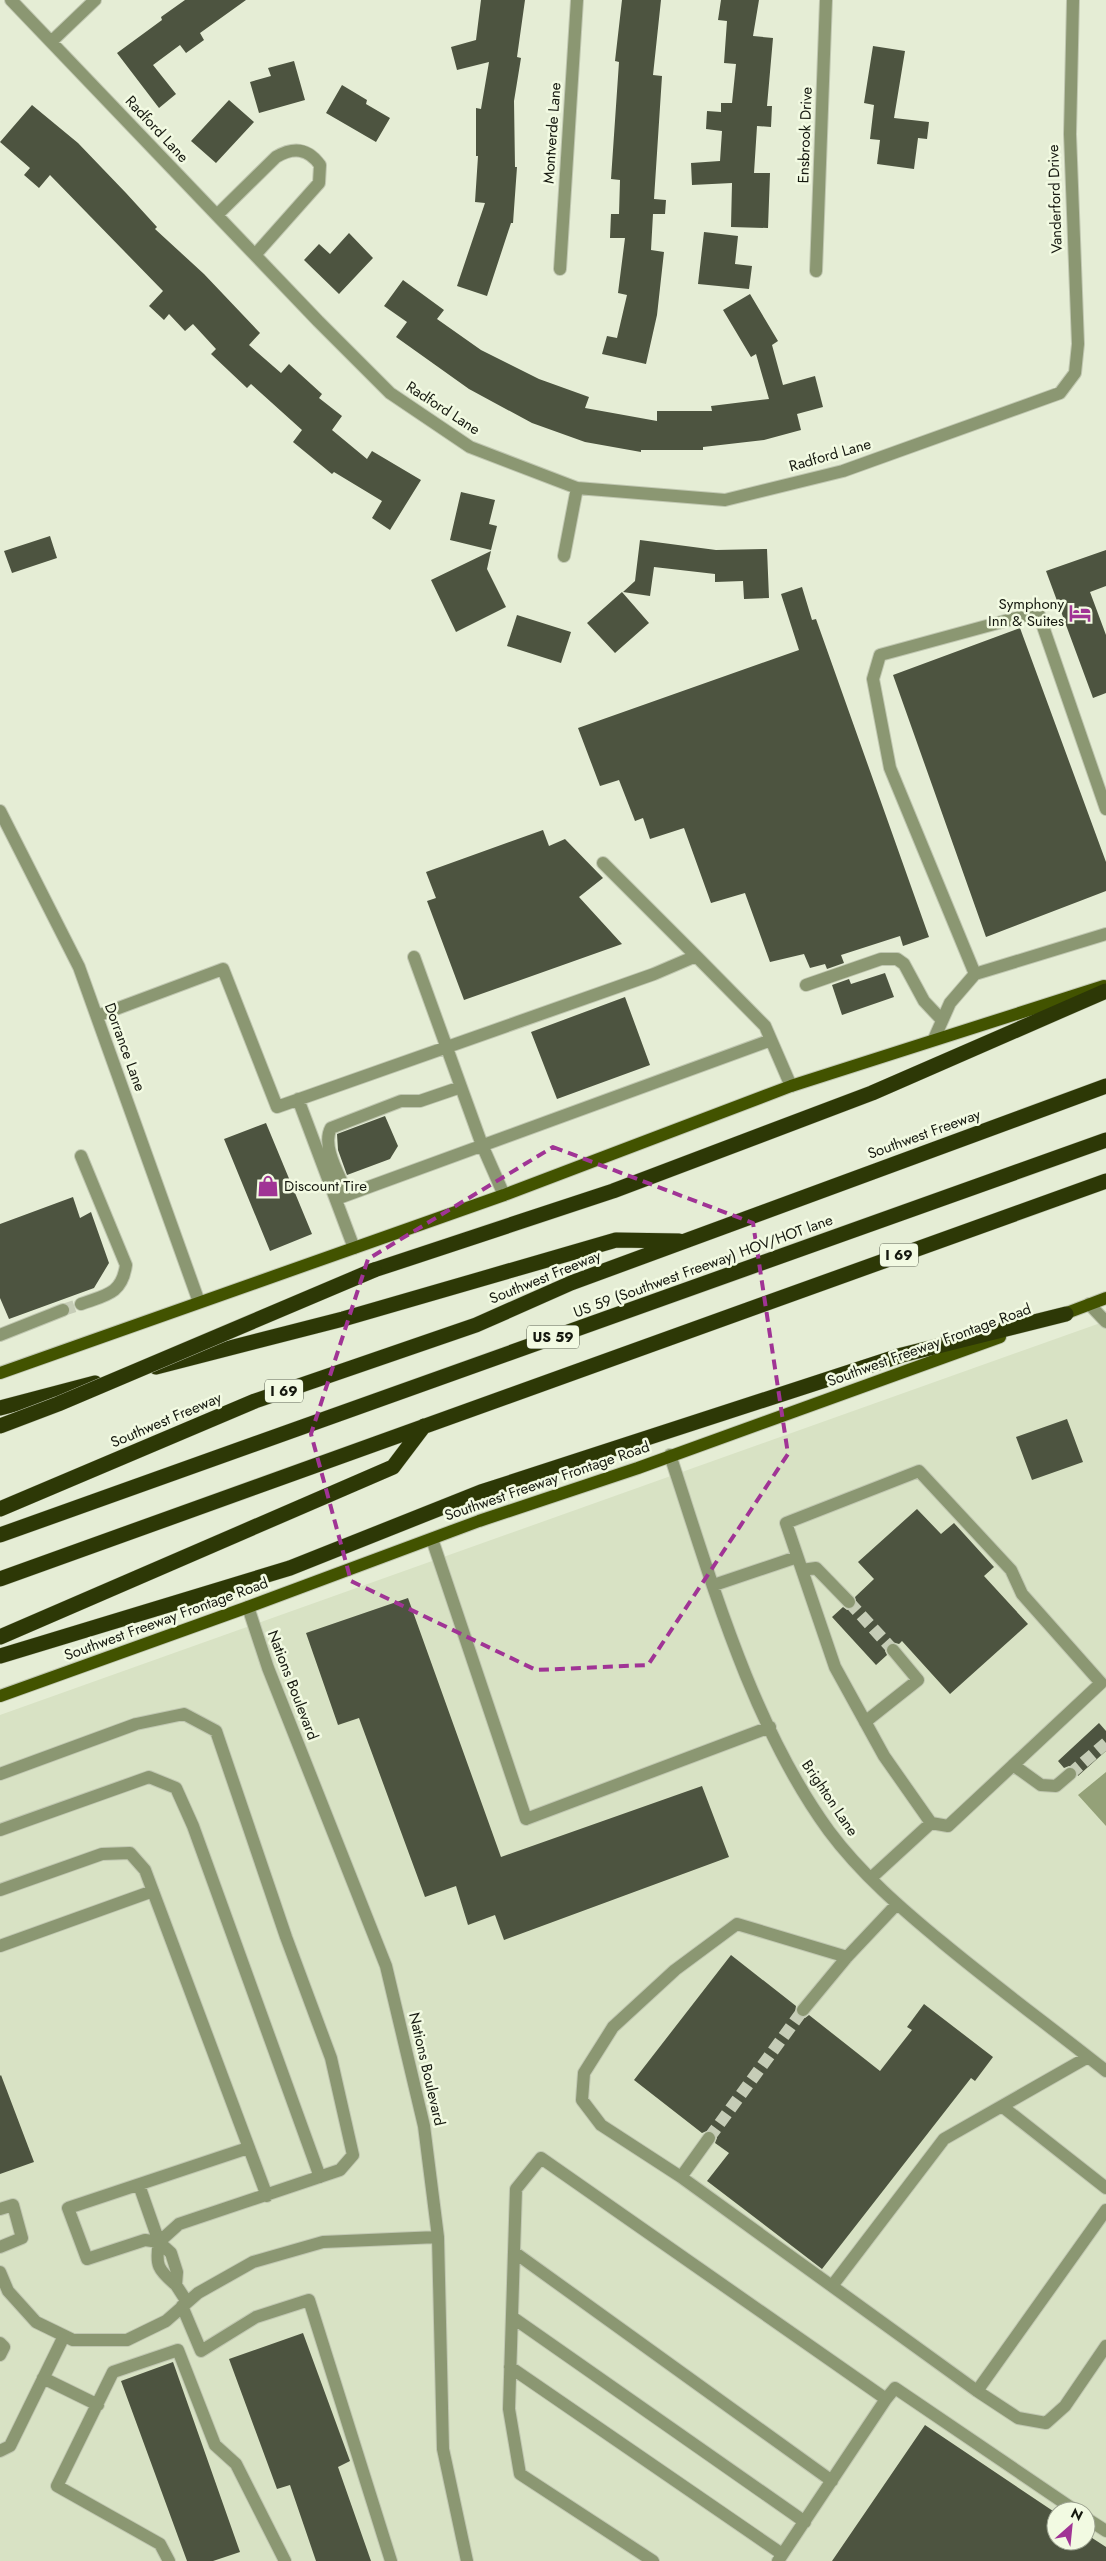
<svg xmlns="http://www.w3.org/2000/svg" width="1106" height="2561" viewBox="0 0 1106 2561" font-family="Jost,sans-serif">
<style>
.built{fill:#d8e2c4;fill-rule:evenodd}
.water{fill:#94a178}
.building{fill:#4d5440}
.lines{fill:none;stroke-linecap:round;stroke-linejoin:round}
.minor-tunnel{stroke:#c6cdb7;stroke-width:12;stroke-dasharray:12 6;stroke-linecap:butt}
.minor-casing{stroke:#c0c7b1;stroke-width:14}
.major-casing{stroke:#c0c7b1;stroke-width:14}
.highway-casing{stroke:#c0c7b1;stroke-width:16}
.minor{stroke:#8b9772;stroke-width:12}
.major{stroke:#425300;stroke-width:12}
.highway{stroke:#2d3806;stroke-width:15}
.highway-bridge-casing{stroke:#c0c7b1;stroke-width:16;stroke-linecap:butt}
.highway-bridge{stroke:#2d3806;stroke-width:15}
.marked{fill:none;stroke:#a03495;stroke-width:4;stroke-dasharray:10 6;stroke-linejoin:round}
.labels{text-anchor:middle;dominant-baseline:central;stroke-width:5;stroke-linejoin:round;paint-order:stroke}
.shield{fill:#f2fae2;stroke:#575c4e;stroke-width:1}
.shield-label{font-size:14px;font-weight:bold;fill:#15180f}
.street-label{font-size:15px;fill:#15180f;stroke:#f2fae2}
.poi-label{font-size:15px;fill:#15180f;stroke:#f2fae2;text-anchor:end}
</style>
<rect width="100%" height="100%" fill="#e5edd5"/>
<path class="built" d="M1106 1321V2561H0V1715ZM1056 2511H1086V2541H1056Z"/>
<path class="water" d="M1106 1772V1826L1078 1795Z"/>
<path class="building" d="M185 0H246L200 33 204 40 186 53 180 45 153 65 176 94 159 108 117 53 162 20 161 17Z
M481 0H525L517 57 521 58 514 101 515 167H517L513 223H511L487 296 457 286 485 203 475 202 478 156H476V108L481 109 489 62 457 70 451 47 476 40Z
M622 0H661L653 75 662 76 654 199 666 200 665 214H653L651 250 664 252 657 315 646 364 602 354 607 336 617 338 627 295 618 293 625 238H610L611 214H619L620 180 611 179 619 62 615 61Z
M721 0H759L753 36 773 38 767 106H772L771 127 757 126 754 173H770L768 228 731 227 732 183 692 185 691 163 720 161 722 131 706 129 707 111 721 112V103H732L736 64 724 63 727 21 718 20Z
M873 46 905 51 894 118 929 122 927 139 918 138 914 169 877 164 880 140 870 139 874 105 864 103Z
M294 61 305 100 259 113 250 82 271 76 268 68Z
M342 85 367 100 366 104 390 118 376 142 326 113Z
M229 100 254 122 216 163 191 141Z
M32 105 78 143 126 193 157 227 155 229 204 274 260 333 249 345 281 373 289 364 322 394 319 398 342 416 332 430 367 459 372 451 421 480 390 530 372 518 382 501 334 472 332 474 293 442 302 430 251 384 247 388 211 354 216 349 193 324 185 331 169 314 164 320 149 306 163 291 50 175 39 188 24 175 30 168 0 142Z
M704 232 738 236 735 264 752 266 749 289 698 284Z
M349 233 373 258 339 294 304 260 319 244 330 254Z
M403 280 444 310 437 319 481 350 539 379 589 397 585 408 657 421V411H712L711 406 769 399 756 354 751 357 723 310 750 294 778 341 772 345 783 385 815 376 823 407 797 414 801 430 764 440 703 447V450H641V452L585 442 532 423 469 389 396 337 407 322 384 306Z
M461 492 495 500 489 524 497 526 491 550 450 540Z
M50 536 57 558 12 573 4 551Z
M640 540 716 550 767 549 769 598 744 599 743 581 715 582V574L654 567 650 596 623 592 635 581Z
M1106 550V586L1090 592 1106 635V693L1093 698 1046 571Z
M491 551 487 569 506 607 456 632 431 580Z
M802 587 812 620 816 619 929 937 903 946 900 936 841 955 844 963 827 969 825 964 810 968 804 954 770 962 745 893 711 903 684 828 650 839 643 818 635 821 619 780 600 786 578 728 799 650 781 594Z
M622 592 649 623 615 653 587 623Z
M517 615 571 632 561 663 507 646Z
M1020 628 1106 862V891L986 937 893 675Z
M543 830 549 846 565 839 603 878 579 897 622 944 464 1000 427 901 436 898 426 872Z
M885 973 894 997 842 1015 832 985 849 979 851 984Z
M625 997 650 1065 557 1099 531 1032Z
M385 1116 398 1146 390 1159 347 1175 338 1150 337 1134Z
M266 1123 312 1234 270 1251 224 1139Z
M73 1197 80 1218 91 1212 109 1263 94 1288 9 1319 0 1298V1224Z
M1067 1419 1083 1462 1032 1480 1016 1437Z
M917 1509 941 1534 954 1523 994 1567 984 1576 1028 1624 950 1694 902 1641 899 1644 892 1642 887 1644 885 1651 887 1655 876 1665 832 1617 843 1607 847 1610 854 1608 857 1604 855 1597 874 1579 858 1562Z
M408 1598 501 1857 702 1786 729 1857 504 1940 495 1915 468 1925 456 1886 425 1897 359 1718 338 1725 306 1633Z
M1099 1723 1106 1731V1751L1078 1776 1076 1768 1069 1766 1064 1768 1058 1761Z
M731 1955 796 2006 795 2012 798 2017 805 2018 809 2015 880 2071 912 2030 907 2027 924 2004 993 2057 975 2081 971 2078 822 2269 707 2181 729 2153 715 2143 717 2138 714 2132 709 2130 702 2133 634 2080Z
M1 2075 34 2162 0 2174V2076Z
M303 2333 350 2461 338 2467 371 2561H316L290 2485 277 2489 229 2359Z
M173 2362 240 2552 213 2561H187L121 2381Z
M925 2425 1056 2513V2541H1086V2534L1106 2547V2561H832Z"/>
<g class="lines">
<path class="minor-tunnel" d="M63 1310 81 1304
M849 1602 893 1650
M1070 1774 1106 1743
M709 2138 803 2010"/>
<g class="minor-casing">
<path id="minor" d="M11 0 318 321 390 393 470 447 577 488 725 500 843 471 1060 393 1075 373 1078 344 1070 134 1073 0
M52 41 95 0
M217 215 276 157C293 147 308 148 320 165L319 183 255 255
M560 269 577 0
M816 271 826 0
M564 556 577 488
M0 811 79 967 199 1302
M603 863 696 956
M414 957 482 1145 504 1195
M975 974 890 768 873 679 880 655 1038 612 1106 809
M806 985 881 959H897L904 964 924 1001 941 1019
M97 1016 223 969 277 1107 654 974 696 956 765 1026 791 1086
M934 1039 950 1003 975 974 1106 934
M298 1099 354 1248
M81 1156 126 1265C122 1294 106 1295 81 1304
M347 1194C340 1176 321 1146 331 1128L401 1101H420L461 1087
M336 1199 771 1040
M1089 1304 1106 1322
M0 1335 63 1310
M670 1455C711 1579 751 1724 829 1831 861 1874 903 1910 943 1943 996 1987 1052 2028 1106 2071
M432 1539 526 1819 770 1727
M802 1570 816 1568 849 1602
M714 1585 797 1557
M248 1607 268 1668 386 1966 424 2126 438 2237 443 2449 467 2561
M865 1722 918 1680 893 1650
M1013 1765 1041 1785 1056 1786 1070 1774
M0 1774 136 1724 184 1714 216 1731 286 1937 331 2058 353 2155 340 2170 179 2224 159 2242
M0 1830 149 1777 176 1788 193 1826 320 2177
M871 1878 931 1823 948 1826 1101 1683 1022 1594 1011 1570 919 1471 786 1523 835 1667 884 1756 931 1823
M0 1890 102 1854 130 1853 145 1870 267 2196
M0 1946 153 1891
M847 1957 737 1924 675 1970 613 2027 584 2073 582 2100 601 2125 681 2177 977 2391 1018 2418 1046 2423 1065 2406 1106 2346
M803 2010 847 1957 897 1904
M1003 2107 1106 2188
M681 2177 709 2138
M139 2185 159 2242
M0 2209 13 2205 22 2238 0 2247
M159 2242 145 2240 87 2259 68 2208 248 2148
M514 2252 832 2481
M0 2272 8 2291 36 2322 73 2340H127L166 2321 198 2293 253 2262 323 2242 438 2237
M176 2285C158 2270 155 2265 159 2242L171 2253 177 2272 176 2285 187 2302
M832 2286 944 2139 1088 2057
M182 2306 201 2351 256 2317 309 2300 391 2561
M512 2317 805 2522
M0 2343 4 2347 0 2355
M510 2367 782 2554
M43 2378 98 2405
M977 2391 1106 2210
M0 2451 10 2446 64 2336
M1086 2518 1106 2531
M169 2561 160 2544 57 2486 113 2372 178 2350 215 2445 236 2464 285 2561
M653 2561 520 2474 509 2409 516 2189 541 2158 886 2399 895 2388 1076 2511
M778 2561 886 2399"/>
</g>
<g class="major-casing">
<path id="major" d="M1056 1317 1106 1298
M0 1373 504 1195 791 1086 1104 986
M0 1696 248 1607 479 1521 638 1468 1000 1337"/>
</g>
<g class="highway-casing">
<path id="highway" d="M374 1270 613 1191 872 1093 1106 991
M156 1367 343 1319 616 1240 679 1241
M0 1408 95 1383
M0 1509 255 1401 476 1325 571 1283 1106 1086
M0 1535 1106 1140
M0 1579 1106 1181
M0 1637 393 1467 424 1426
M0 1656 290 1568 481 1492 902 1355 1066 1314"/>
</g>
<use href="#minor" class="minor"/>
<use href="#major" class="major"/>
<use href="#highway" class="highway"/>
<g class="highway-bridge-casing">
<path id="highway-bridge" d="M0 1426 58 1404 374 1270"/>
</g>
<use href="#highway-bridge" class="highway-bridge"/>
</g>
<path class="marked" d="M553 1147 753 1223 788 1454 648 1665 536 1670 351 1581 311 1434 368 1259Z"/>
<defs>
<g id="hotel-bare" transform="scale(1.725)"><path d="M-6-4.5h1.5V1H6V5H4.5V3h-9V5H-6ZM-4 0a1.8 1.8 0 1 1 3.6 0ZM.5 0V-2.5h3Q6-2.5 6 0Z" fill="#a03495" stroke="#f2fae2" stroke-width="2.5" paint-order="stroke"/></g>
<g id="shop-bare" transform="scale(1.725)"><path d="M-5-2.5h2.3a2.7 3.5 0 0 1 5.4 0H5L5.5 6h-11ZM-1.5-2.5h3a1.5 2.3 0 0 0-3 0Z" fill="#a03495" stroke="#f2fae2" stroke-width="2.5" paint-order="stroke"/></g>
</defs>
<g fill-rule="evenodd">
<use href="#hotel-bare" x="1080" y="613"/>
<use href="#shop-bare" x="268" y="1186"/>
</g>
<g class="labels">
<g class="shield">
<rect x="880" y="1243.5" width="38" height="23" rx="4"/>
<rect x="527" y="1325.5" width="52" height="23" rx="4"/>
<rect x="265" y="1379.5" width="38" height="23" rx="4"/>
</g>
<g class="shield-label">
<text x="899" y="1255">I 69</text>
<text x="553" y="1337">US 59</text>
<text x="284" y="1391">I 69</text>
</g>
<g class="street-label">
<text transform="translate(157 129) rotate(47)">Radford Lane</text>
<text transform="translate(552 133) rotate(-86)">Montverde Lane</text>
<text transform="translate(805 135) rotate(-88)">Ensbrook Drive</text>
<text transform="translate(1055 199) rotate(-92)">Vanderford Drive</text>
<text transform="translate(443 408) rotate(33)">Radford Lane</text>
<text transform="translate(830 455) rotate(-16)">Radford Lane</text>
<text transform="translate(125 1047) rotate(70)">Dorrance Lane</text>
<text transform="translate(924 1134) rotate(-20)">Southwest Freeway</text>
<text transform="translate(703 1266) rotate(-20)">US 59 (Southwest Freeway) HOV/HOT lane</text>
<text transform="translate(545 1277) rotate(-22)">Southwest Freeway</text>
<text transform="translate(929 1345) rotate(-20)">Southwest Freeway Frontage Road</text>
<text transform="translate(166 1420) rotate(-23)">Southwest Freeway</text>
<text transform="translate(547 1481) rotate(-19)">Southwest Freeway Frontage Road</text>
<text transform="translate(166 1619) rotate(-20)">Southwest Freeway Frontage Road</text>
<text transform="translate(293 1685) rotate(69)">Nations Boulevard</text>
<text transform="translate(830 1798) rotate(56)">Brighton Lane</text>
<text transform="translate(427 2069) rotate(77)">Nations Boulevard</text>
</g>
<g class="poi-label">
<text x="1064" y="604">Symphony<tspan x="1064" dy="17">Inn &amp; Suites</tspan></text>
<text x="284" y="1186" text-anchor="start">Discount Tire</text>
</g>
</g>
<g transform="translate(1071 2526) rotate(27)"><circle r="24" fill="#f2fae2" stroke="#9aa08e"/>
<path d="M0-4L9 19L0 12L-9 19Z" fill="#a03495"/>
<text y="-8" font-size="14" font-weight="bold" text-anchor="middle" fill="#15180f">N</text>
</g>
</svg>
